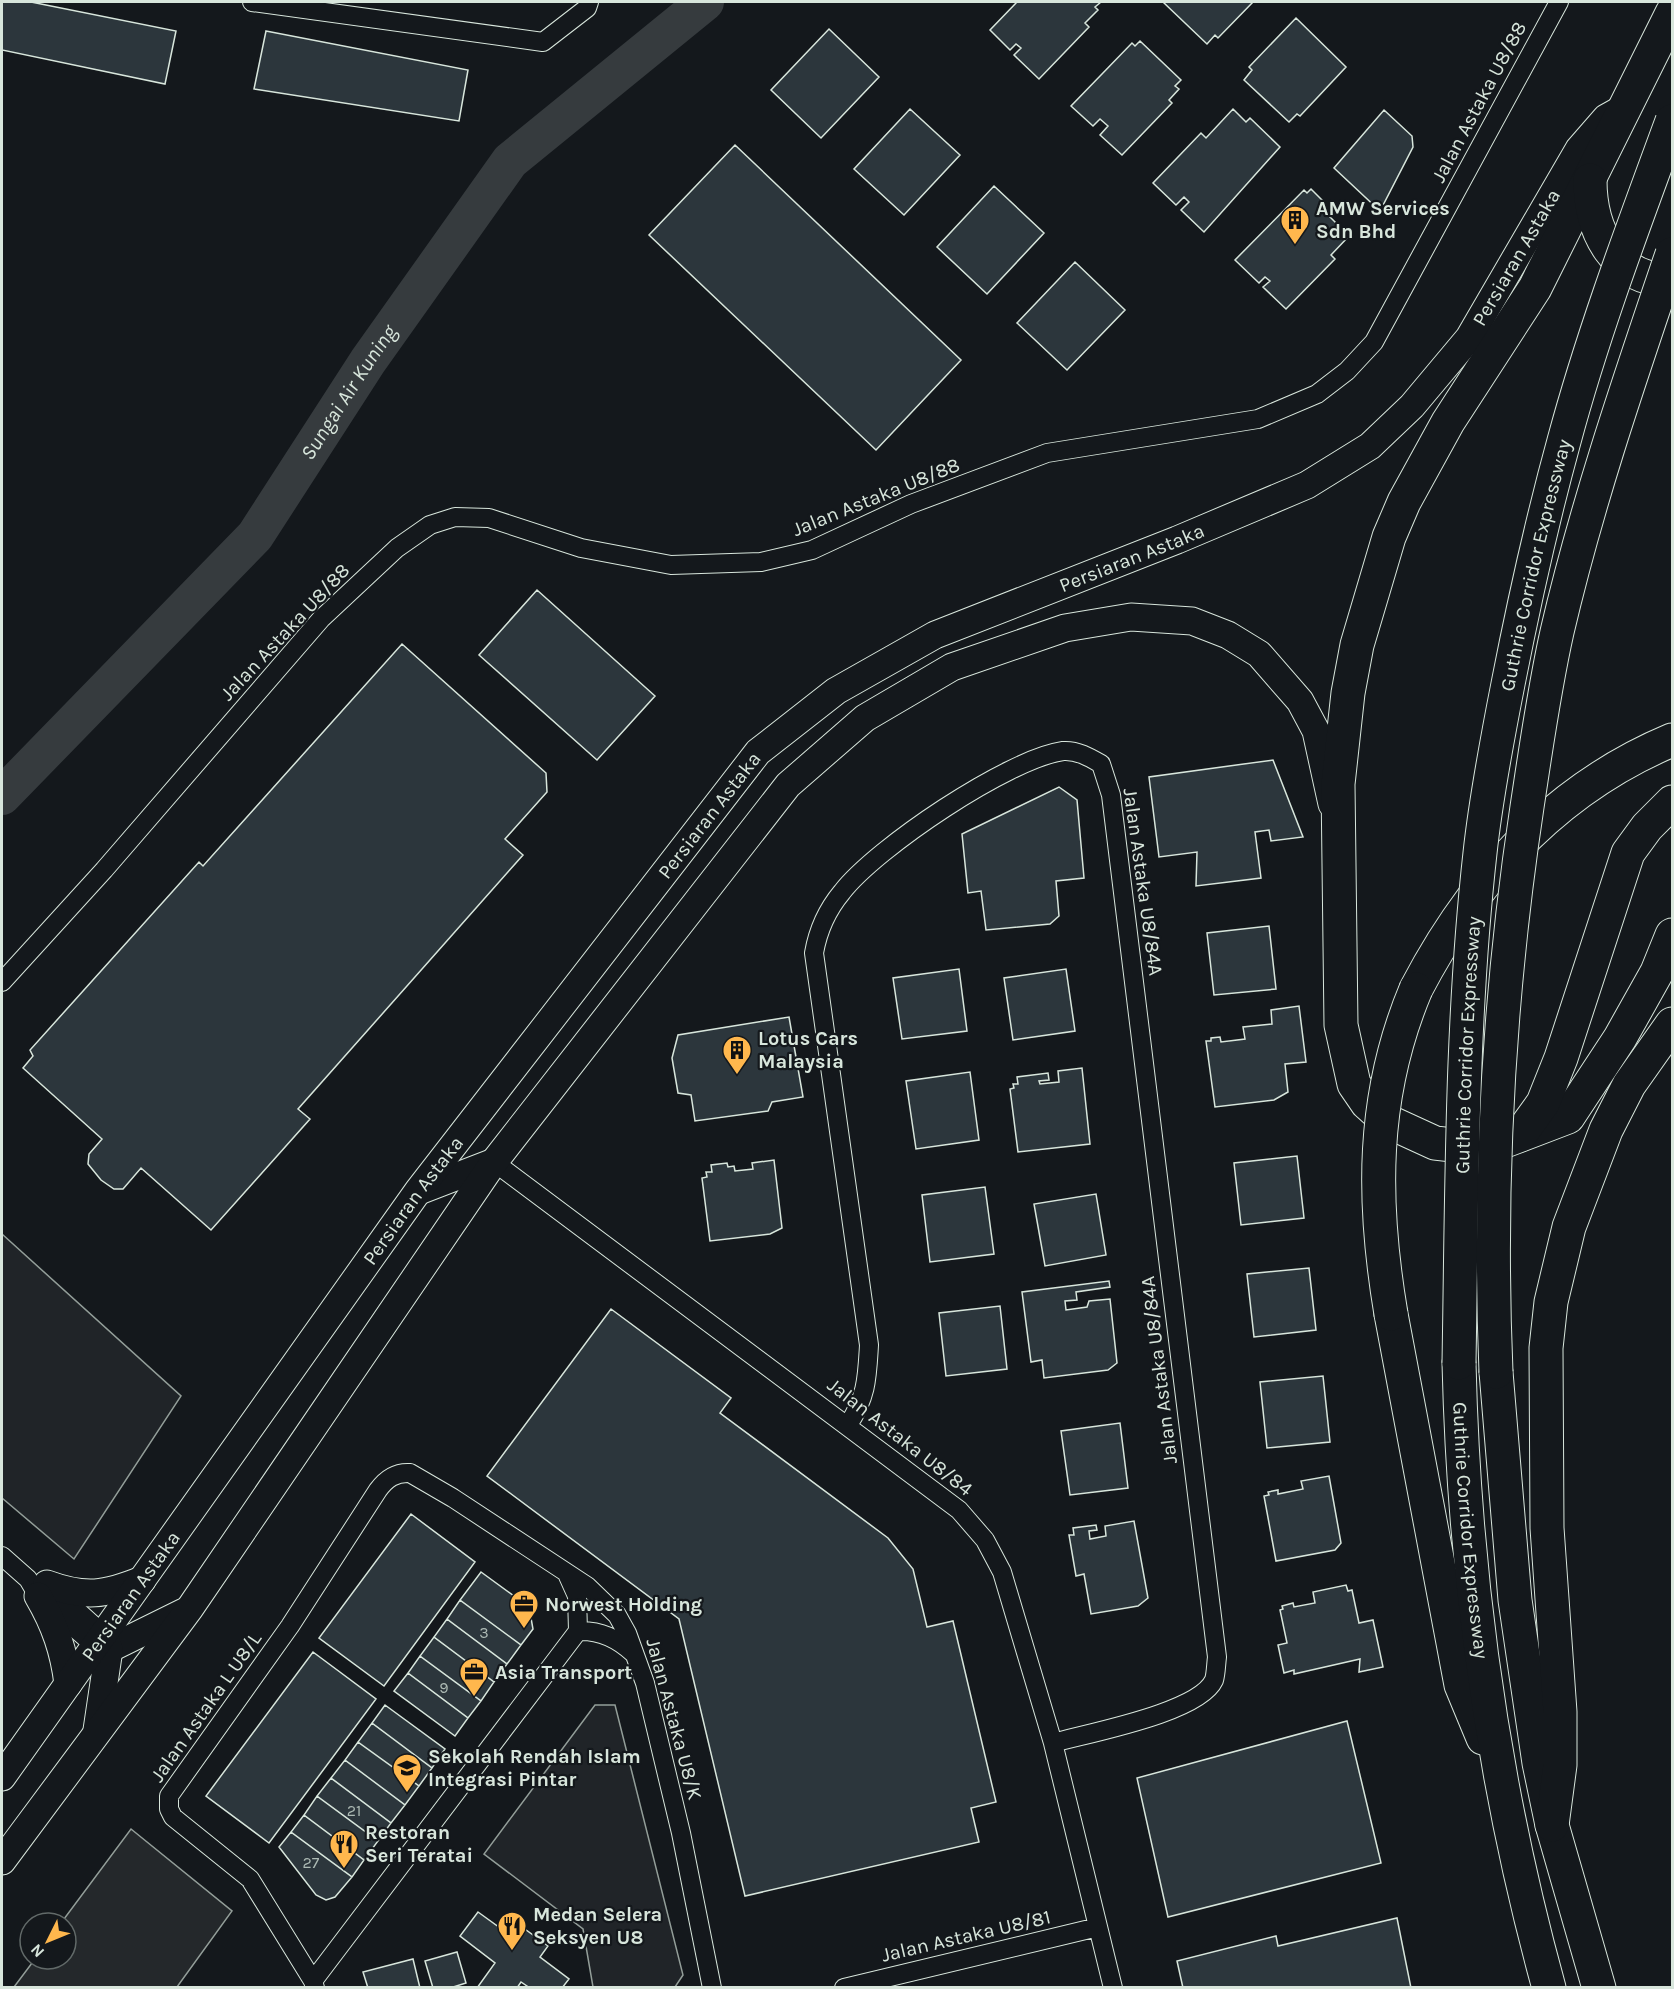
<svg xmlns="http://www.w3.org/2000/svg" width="1674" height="1989" viewBox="0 0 1674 1989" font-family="Karla,sans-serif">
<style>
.green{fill:#202428;stroke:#939e99;stroke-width:1.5}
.parking{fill:#24282b;stroke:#939e99;stroke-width:1.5}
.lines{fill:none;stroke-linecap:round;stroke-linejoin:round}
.river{stroke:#363b3e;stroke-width:38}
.building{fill:#2c363c;stroke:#d8e6dc;stroke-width:1.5}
.minor-casing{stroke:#d8e6dc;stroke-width:20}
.secondary-casing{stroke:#d8e6dc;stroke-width:29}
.motorway-casing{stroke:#d8e6dc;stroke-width:35}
.minor{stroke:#14181c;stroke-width:18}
.secondary{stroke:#14181c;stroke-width:27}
.motorway{stroke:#14181c;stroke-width:33}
.motorway-bridge-casing{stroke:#d8e6dc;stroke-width:35;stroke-linecap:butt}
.motorway-bridge{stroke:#14181c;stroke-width:33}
.labels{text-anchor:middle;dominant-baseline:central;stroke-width:4.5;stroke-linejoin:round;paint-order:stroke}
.number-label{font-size:16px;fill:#adbab4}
.street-label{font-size:20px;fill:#d8e6dc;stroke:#14181c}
.poi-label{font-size:20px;font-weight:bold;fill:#d8e6dc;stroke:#14181c;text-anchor:start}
.water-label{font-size:21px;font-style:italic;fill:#d8e6dc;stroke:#14181c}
</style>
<rect width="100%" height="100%" fill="#14181c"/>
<path class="green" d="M2 1234 181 1396 74 1559 2 1498Z
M595 1705H615L683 1975 675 1987H593L583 1929 484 1854Z"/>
<path class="parking" d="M131 1829 232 1911 177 1987H14L35 1959H66V1923H61Z"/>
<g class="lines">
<path class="river" id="s1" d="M2 796 255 536 368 361 510 161 705 2"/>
</g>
<path class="building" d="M2 2H31L176 31 165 84 2 50Z
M1017 2H1101L1095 7 1098 10 1085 23 1089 27 1039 79 1014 55 1021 48 1016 44 1010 50 990 30Z
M1163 2H1253L1218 38 1215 35 1207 44Z
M1296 18 1346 67 1300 116 1297 114 1289 122 1244 80 1252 70 1249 67Z
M829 29 879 77 821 138 771 90Z
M266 31 468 70 459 121 254 89Z
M1140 41 1181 80 1175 86 1179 89 1169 100 1172 103 1122 155 1100 135 1108 126 1100 119 1093 126 1071 106 1132 43 1135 46Z
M910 109 960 155 904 215 854 169Z
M1233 109 1246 122 1250 118 1280 147 1204 232 1181 210 1189 202 1184 197 1176 205 1153 183 1201 133 1206 138Z
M1384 110 1412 136 1413 147 1380 211 1334 168Z
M735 145 961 360 876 450 649 235Z
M994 186 1044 233 987 294 937 247Z
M1311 189 1324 202 1320 207 1349 236 1331 255 1335 259 1286 309 1263 287 1270 281 1265 277 1259 283 1235 260 1304 190 1307 193Z
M1075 262 1125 310 1067 370 1017 323Z
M537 590 655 696 597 760 479 655Z
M402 644 546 773 547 792 505 839 523 855 298 1109 310 1119 211 1230 141 1168 123 1189H114L101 1180 88 1164 89 1154 102 1139 23 1068 33 1056 30 1050 199 862 203 866Z
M1273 760 1303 837 1271 841 1269 830 1255 832 1261 878 1196 886 1197 852 1159 857 1149 777Z
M1059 787 1077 800 1084 878 1056 881 1059 916 1050 924 986 930 981 891 968 893 962 834Z
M1269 926 1276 989 1214 995 1207 933Z
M959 969 967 1031 902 1039 893 978Z
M1066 969 1075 1031 1013 1040 1004 978Z
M1299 1006 1306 1062 1285 1064 1288 1092 1274 1100 1215 1107 1206 1041H1211V1038L1220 1037 1221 1042 1245 1039 1243 1027 1272 1024 1271 1010Z
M789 1017 803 1097 772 1102 768 1111 695 1121 691 1095 678 1093 672 1058 678 1035Z
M1082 1068 1090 1144 1018 1152 1010 1089 1014 1088 1013 1084H1018L1017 1077 1048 1073 1049 1080 1039 1081 1040 1084 1059 1082 1058 1071Z
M970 1072 979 1140 916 1149 906 1081Z
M1297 1156 1304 1218 1241 1225 1234 1163Z
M774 1160 782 1228 770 1234 710 1241 702 1178 707 1177 706 1172H712L711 1165 727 1163 728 1167 734 1166 735 1171 753 1169 752 1163Z
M985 1187 994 1254 930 1262 922 1195Z
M1096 1194 1106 1255 1045 1266 1034 1204Z
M1309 1268 1316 1330 1254 1337 1247 1274Z
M1109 1281 1110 1287 1076 1292 1077 1300 1065 1301 1066 1310 1087 1307 1089 1301 1110 1299 1117 1363 1108 1370 1044 1378 1042 1360 1031 1362 1022 1292Z
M1000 1306 1007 1369 946 1376 939 1313Z
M611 1309 731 1398 720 1413 888 1538 913 1569 927 1627 953 1621 996 1802 971 1808 979 1842 745 1896 679 1619 487 1476Z
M1323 1376 1330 1442 1267 1448 1260 1382Z
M1120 1423 1128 1488 1070 1495 1061 1431Z
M1329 1476 1341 1543 1335 1550 1276 1561 1264 1496 1269 1495 1268 1492 1278 1490V1494L1303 1489 1301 1481Z
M411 1514 475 1562 384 1686 319 1638Z
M1134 1521 1148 1598 1138 1606 1091 1614 1084 1574 1076 1576 1069 1535H1074L1073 1528 1096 1525 1097 1530 1089 1531 1090 1539 1106 1536 1105 1526Z
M481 1572 529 1607 533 1629 521 1645 460 1600Z
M1346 1585 1348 1591 1352 1590 1359 1623 1373 1620 1383 1667 1359 1672 1360 1659 1294 1674V1670L1284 1673 1278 1645 1287 1643 1280 1610 1283 1609 1282 1606 1293 1603 1294 1607 1315 1603 1313 1592Z
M460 1600 521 1645 507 1664 447 1619Z
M447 1619 507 1664 494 1682 434 1637Z
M434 1637 494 1682 481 1701 420 1656Z
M313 1652 376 1699 269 1843 206 1796Z
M420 1656 481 1701 468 1718 408 1673Z
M408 1673 468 1718 455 1736 394 1691Z
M385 1705 445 1749 432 1768 372 1723Z
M1347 1721 1381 1863 1168 1917 1137 1778Z
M372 1723 432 1768 419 1786 358 1742Z
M358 1742 419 1786 405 1805 345 1760Z
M345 1760 405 1805 391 1823 331 1778Z
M331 1778 391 1823 378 1841 317 1796Z
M317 1796 378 1841 364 1860 304 1815Z
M304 1815 364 1860 352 1877 291 1832Z
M291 1832 352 1877 335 1897 326 1900 316 1895 279 1847Z
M478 1912 514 1938 522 1927 548 1946 540 1957 569 1979 562 1988H530L521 1982 517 1988H477L495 1963 460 1936Z
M1397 1918 1411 1988H1183L1177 1961 1276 1936 1278 1946Z
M457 1952 466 1983 450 1988H433L425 1961Z
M413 1959 420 1988H368L363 1972Z"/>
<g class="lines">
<g class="minor-casing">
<path id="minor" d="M252 2 543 42 587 8 589 2
M2 982 104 870 321 619 397 548 430 525 455 517 489 518 581 548 671 565 761 562 812 550 911 504 1047 453 1258 419 1317 394 1347 371 1374 342 1559 2
M494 1162 959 1510 985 1540 1002 1572 1053 1743 1113 1988
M848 1425C867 1396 867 1378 869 1345L814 953C818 930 827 910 842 892 876 848 1008 759 1063 751 1077 750 1089 757 1101 764L1111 795 1217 1657C1216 1664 1216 1674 1214 1680 1199 1713 1088 1733 1053 1743
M2 1556 28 1579 38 1596 95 1646
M52 1588 103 1634
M578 1631C600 1630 617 1638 633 1653
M313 1981 578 1631 577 1596 568 1576
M315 1988 313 1981 250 1879 173 1817 169 1809V1796L290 1626 378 1490C386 1479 395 1472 410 1473L453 1498 587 1586 617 1615 627 1633 645 1683 681 1833 712 1988
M844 1988 1098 1927"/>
</g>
<g class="secondary-casing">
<g id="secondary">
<path d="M419 1191 494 1162"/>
<path d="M47 1584C85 1598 105 1595 142 1580"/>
<path d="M38 1596C55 1625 64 1651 68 1684"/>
<path d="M95 1646 109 1649 184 1612"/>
<path d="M97 1730 109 1649 103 1634"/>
<path id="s2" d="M2 1777 418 1191 758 752 836 691 935 635 1177 540 1307 485 1370 446 1412 406 1469 338 1579 149 1606 118 1624 108"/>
<path d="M2 1861 190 1608 494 1162 788 785 865 718 952 667 1065 628 1131 617 1192 621 1228 635 1259 654 1300 701 1316 731 1332 804"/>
</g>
</g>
<g class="motorway-casing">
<g id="motorway">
<path d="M1672 13 1535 288 1448 422 1404 502 1389 537 1357 645 1348 693 1338 784 1341 1025 1354 1084 1367 1103 1387 1121 1435 1143 1470 1147 1505 1141 1568 1117 1620 1038 1657 972 1672 935"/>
<path d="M1590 180C1590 230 1615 282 1672 280"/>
<path d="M1416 989C1474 878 1555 789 1672 740"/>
<path d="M1520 1135 1543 1103 1561 1058 1628 853 1647 827 1672 802"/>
<path d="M1391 1314 1461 1685 1483 1738"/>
<path id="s3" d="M1459 1363C1464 1572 1493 1785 1549 1988"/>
<path d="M1496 1372 1515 1600 1539 1763 1552 1825 1599 1988"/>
<path d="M1552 1825 1560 1765V1712L1547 1528 1546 1348 1551 1302 1569 1227 1606 1130 1629 1085 1672 1024"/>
</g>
</g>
<use href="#minor" class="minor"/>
<use href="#secondary" class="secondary"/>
<use href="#motorway" class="motorway"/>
<g class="motorway-bridge-casing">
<g id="motorway-bridge">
<path d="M1391 1314C1372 1201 1371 1096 1416 989"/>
<path id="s4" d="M1459 1363C1462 1193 1461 1023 1480 853 1486 797 1497 740 1508 684 1524 602 1542 521 1564 441 1593 333 1633 227 1672 121"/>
<path d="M1496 1372C1488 1184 1499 993 1527 807 1536 748 1544 690 1557 632 1587 503 1630 378 1672 254"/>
</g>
</g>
<use href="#motorway-bridge" class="motorway-bridge"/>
</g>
<defs>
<g id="building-pin" transform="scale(1.5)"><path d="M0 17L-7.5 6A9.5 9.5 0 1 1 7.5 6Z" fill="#ffb74d" stroke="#14181c"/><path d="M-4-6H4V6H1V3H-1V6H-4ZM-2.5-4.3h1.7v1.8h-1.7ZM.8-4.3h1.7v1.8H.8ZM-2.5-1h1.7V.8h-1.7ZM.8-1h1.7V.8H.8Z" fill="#111"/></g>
<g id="office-pin" transform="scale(1.5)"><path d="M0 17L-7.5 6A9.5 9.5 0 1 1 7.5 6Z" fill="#ffb74d" stroke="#14181c"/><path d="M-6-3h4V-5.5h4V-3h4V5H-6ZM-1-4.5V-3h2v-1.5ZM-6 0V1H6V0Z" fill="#111"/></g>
<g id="school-pin" transform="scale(1.5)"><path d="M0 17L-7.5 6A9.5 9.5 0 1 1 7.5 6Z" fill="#ffb74d" stroke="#14181c"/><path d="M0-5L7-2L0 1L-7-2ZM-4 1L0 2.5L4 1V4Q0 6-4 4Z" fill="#111"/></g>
<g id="restaurant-pin" transform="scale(1.5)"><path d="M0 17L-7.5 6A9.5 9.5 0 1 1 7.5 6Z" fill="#ffb74d" stroke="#14181c"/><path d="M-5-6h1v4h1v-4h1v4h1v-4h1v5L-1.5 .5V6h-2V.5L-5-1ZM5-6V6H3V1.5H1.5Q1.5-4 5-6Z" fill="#111"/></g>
</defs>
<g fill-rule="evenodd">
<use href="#building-pin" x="1295" y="220"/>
<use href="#building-pin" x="737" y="1050"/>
<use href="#office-pin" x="524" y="1604"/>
<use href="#office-pin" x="474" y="1672"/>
<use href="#school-pin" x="407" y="1768"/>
<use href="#restaurant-pin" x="344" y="1844"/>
<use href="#restaurant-pin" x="512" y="1926"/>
</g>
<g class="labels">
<g class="number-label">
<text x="484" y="1632">3</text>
<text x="444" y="1687">9</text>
<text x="354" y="1810">21</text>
<text x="311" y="1862">27</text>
</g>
<g class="street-label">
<text transform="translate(1479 102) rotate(-62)">Jalan Astaka U8/88</text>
<text stroke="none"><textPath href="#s2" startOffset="2202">Persiaran Astaka</textPath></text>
<text transform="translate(876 497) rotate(-22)">Jalan Astaka U8/88</text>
<text stroke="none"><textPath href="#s2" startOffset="1698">Persiaran Astaka</textPath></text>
<text stroke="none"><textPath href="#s4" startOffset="804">Guthrie Corridor Expressway</textPath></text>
<text transform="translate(285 632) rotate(-47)">Jalan Astaka U8/88</text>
<text stroke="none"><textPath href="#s2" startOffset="1194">Persiaran Astaka</textPath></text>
<text transform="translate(1143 882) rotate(82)">Jalan Astaka U8/84A</text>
<text stroke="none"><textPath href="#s4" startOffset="318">Guthrie Corridor Expressway</textPath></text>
<text stroke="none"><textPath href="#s2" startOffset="708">Persiaran Astaka</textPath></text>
<text transform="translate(1159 1370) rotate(-97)">Jalan Astaka U8/84A</text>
<text transform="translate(900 1437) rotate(38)">Jalan Astaka U8/84</text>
<text stroke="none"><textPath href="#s3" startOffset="168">Guthrie Corridor Expressway</textPath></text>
<text stroke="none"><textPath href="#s2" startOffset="222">Persiaran Astaka</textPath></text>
<text transform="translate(206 1707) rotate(-55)">Jalan Astaka L U8/L</text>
<text transform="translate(674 1719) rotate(75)">Jalan Astaka U8/K</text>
<text transform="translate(966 1936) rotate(-13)">Jalan Astaka U8/81</text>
</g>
<g class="poi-label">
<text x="1316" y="208">AMW Services<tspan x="1316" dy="23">Sdn Bhd</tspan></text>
<text x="758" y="1038">Lotus Cars<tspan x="758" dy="23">Malaysia</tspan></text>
<text x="545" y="1604">Norwest Holding</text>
<text x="495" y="1672">Asia Transport</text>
<text x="428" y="1756">Sekolah Rendah Islam<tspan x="428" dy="23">Integrasi Pintar</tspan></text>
<text x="365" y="1832">Restoran<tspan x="365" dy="23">Seri Teratai</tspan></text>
<text x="533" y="1914">Medan Selera<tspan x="533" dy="23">Seksyen U8</tspan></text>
</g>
<g class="water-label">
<text stroke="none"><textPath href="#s1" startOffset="534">Sungai Air Kuning</textPath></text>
</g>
</g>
<rect width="1674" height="1989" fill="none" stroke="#d8e6dc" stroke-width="6"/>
<g transform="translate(48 1941) rotate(227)"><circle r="28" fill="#14181c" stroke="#626a69" stroke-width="1.5"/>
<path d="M0-4.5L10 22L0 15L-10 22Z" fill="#ffb74d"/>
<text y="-9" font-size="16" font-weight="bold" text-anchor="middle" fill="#d8e6dc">N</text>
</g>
</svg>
